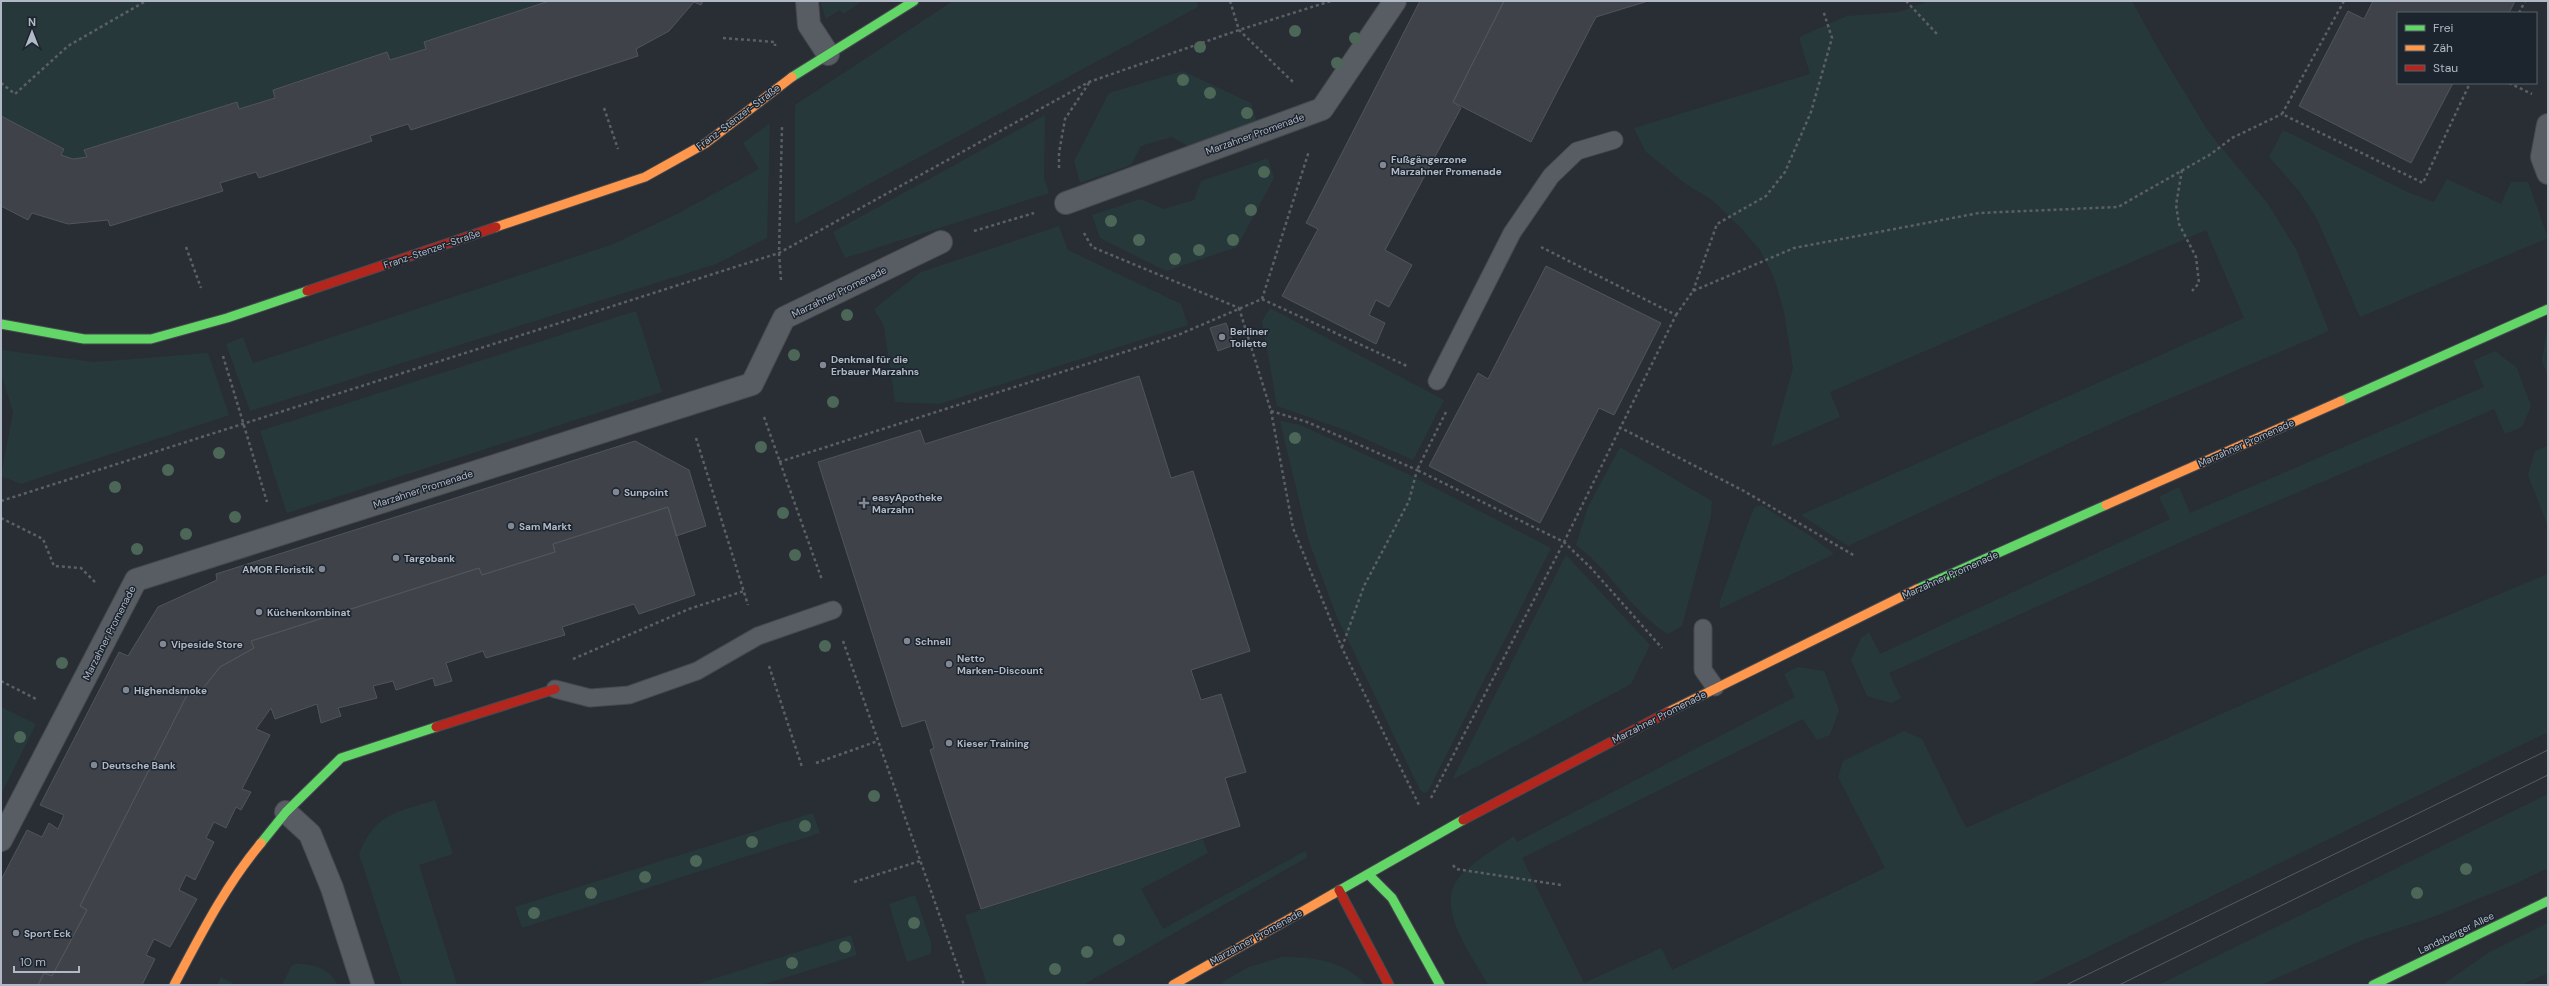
<svg xmlns="http://www.w3.org/2000/svg" width="2549" height="986" viewBox="0 0 2549 986" font-family="'DM Sans',sans-serif">
<style>
.green{fill:#26383a}
.building{fill:#3f4349;stroke:#50555c}
.lines{fill:none;stroke-linecap:round;stroke-linejoin:round}
.lane-casing{stroke:#464a4f;stroke-width:19}
.street-casing{stroke:#464a4f;stroke-width:24}
.fast-casing{stroke:#464a4f;stroke-width:11}
.slow-casing{stroke:#464a4f;stroke-width:11}
.jam-casing{stroke:#464a4f;stroke-width:11}
.path{stroke:#5b6067;stroke-width:2.5;stroke-dasharray:3 3;stroke-linecap:butt}
.lane{stroke:#585c63;stroke-width:17}
.street{stroke:#585c63;stroke-width:22}
.fast{stroke:#63d668;stroke-width:9}
.slow{stroke:#ff974d;stroke-width:9}
.jam{stroke:#b3261e;stroke-width:9}
.tram{stroke:#575b60;stroke-width:1}
.tree{fill:#4c6757}
.poi-dot{fill:#828893;stroke:#1c242e;stroke-width:1.5}
.labels{text-anchor:middle;dominant-baseline:central;stroke-width:3;stroke-linejoin:round;paint-order:stroke}
.street-label{font-size:10px;fill:#b2b9c6;stroke:#1c242e}
.poi-label{font-size:10px;font-weight:bold;fill:#b2b9c6;stroke:#1c242e;text-anchor:start}
</style>
<rect width="100%" height="100%" fill="#282e34"/>
<path class="green" d="M1 1H549L424 42 426 49 390 60 387 52 273 89 275 98 239 109 236 102 85 150 87 157 73 159 61 155 64 148 1 116Z
M820 1H863L843 14 840 10 826 19Z
M953 1H1197L1198 7 795 224V105Z
M1929 1H2132L2160 52 2208 131 2268 204 2296 249 2329 331 2119 420 1848 546 1801 515 2244 318 2206 230 1830 392 1840 417 1771 447 1793 368 1784 312 1774 277 1760 250 1741 228 1711 199 1687 185 1646 152 1634 128 1810 74 1799 37 1847 16 1899 12Z
M1183 71 1251 103 1258 125 1190 147 1172 137 1141 146 1131 165 1080 183 1074 161 1109 93Z
M1045 115 1044 178 1049 193 845 258 833 232Z
M770 123 767 238 716 264 250 411 226 344 243 337 253 363 611 245 679 213 759 169 743 143Z
M2283 130 2405 191 2434 202 2447 179 2501 204 2511 182H2528L2548 238 2360 317 2316 217 2299 191 2269 157Z
M1268 158 1274 178 1237 247 1166 271 1100 238 1092 215 1141 199 1163 209 1194 200 1201 181Z
M1059 226 1068 250 1181 304 1188 325 939 404 895 402 884 326 874 309 921 272Z
M1270 308 1444 400 1413 460 1345 430 1277 406 1262 321Z
M636 311 662 392 287 513 260 431Z
M2547 329H2548V377L2542 361Z
M1 350 94 362 208 353 229 415 21 484 1 476 13 412 1 374Z
M2495 351 2517 368 2531 406 2522 427 2505 434 2494 409 2192 537 1889 673 1901 698 1891 703 1867 696 1851 660 1861 638 1869 632 1880 654 2170 519 2159 497 2179 487 2190 513 2484 387 2473 361Z
M1280 421 1300 425 1406 473 1551 548 1428 791 1424 793 1420 790 1337 617 1309 542Z
M2548 446V527L2528 475 2535 451Z
M1620 447 1712 501 1711 516 1682 626 1668 634C1632 612 1610 570 1576 545L1588 507Z
M1761 505 1812 537 1834 554 1720 609V601L1750 518 1755 507Z
M1566 555 1650 645 1631 684 1452 780Z
M2548 574V732L2030 985H1488C1473 957 1435 909 1458 879 1470 863 1497 848 1514 836L1517 842 1795 697 1784 674 1798 667 1824 671 1839 710 1830 735 1817 740 1803 719 1522 858 1584 983 1661 948 1672 970 1885 868 1838 777 1843 761 1904 731 1922 739 1966 828 2367 649Z
M1 707 36 724 1 794Z
M2548 794V868L2515 884 2433 917 2365 939 2261 985H2158Z
M435 800 453 854 419 865 457 985H402L359 854C376 812 396 813 435 800Z
M813 813 820 833 522 928 515 907Z
M1203 839 1208 853 1141 889 1163 929 1305 851 1308 857 1083 985H987L965 915Z
M915 895 931 942V954L907 962 889 904Z
M2548 923V973L2522 985H2442L2488 953Z
M851 935 857 955 762 985H694Z
M1282 957C1312 957 1344 960 1366 985H1224L1222 982 1249 967Z
M296 964C314 964 329 968 338 985H282L292 965Z
M221 977 236 985H217Z"/>
<path class="building" d="M549 1H703L701 5 694 2 669 31 636 49 638 56 411 130 408 124 370 136 372 141 259 178 256 172 220 183 223 191 110 226 108 220 68 224 32 213 28 220 1 206V116L64 149 61 155 73 159 87 157 84 150 237 102 239 109 275 98 273 90 387 52 390 60 426 49 424 42Z
M1420 1H1504L1453 102 1461 108 1385 250 1412 265 1389 307 1376 300 1369 315 1385 323 1376 344 1282 296 1318 229 1306 223Z
M1504 1H1648L1596 17 1531 142 1453 102Z
M2373 1H2515L2509 13H2398V83H2453L2411 163 2299 106 2348 11 2364 19Z
M1546 266 1661 323 1614 415 1599 408 1540 523 1429 466 1478 373 1488 379Z
M1226 323 1234 345 1218 351 1210 328Z
M1139 376 1171 478 1193 471 1250 651 1191 670 1201 700 1221 694 1246 772 1225 778 1240 826 981 909 930 750 934 748 925 720 902 727 818 462 920 430 925 444Z
M635 441 689 470 706 526 676 536 668 507 553 544 555 552 482 575 479 568 251 641 254 648 220 667 197 696 188 693 80 906 87 910 52 976 44 973 38 985H1V880L27 830 42 837 49 823 58 829 64 815 40 805 119 652 128 656 158 607 217 580 216 574Z
M668 507 695 595 639 614 634 604 562 627 565 635 486 658 483 651 446 663 452 681 435 686 433 678 396 690 393 681 373 686 377 698 338 708 341 716 321 723 317 704 275 719 271 708 256 729 270 735 242 789 251 792 241 810 236 807 226 828 214 822 206 838 214 842 195 880 186 875 179 890 197 899 170 947 154 939 146 955 155 959 142 985H38L44 973 52 976 87 910 80 906 188 693 197 696 220 667 254 648 251 641 479 568 482 575 555 552 553 544Z"/>
<g class="lines">
<g class="lane-casing">
<path id="lane" d="M1437 381 1512 233 1551 176 1577 151 1614 140
M1703 628V670L1715 687
M555 689 590 698 629 695 697 671 758 636 833 610"/>
</g>
<g class="street-casing">
<path id="street" d="M807 1 809 25 828 54
M2548 125 2542 157 2548 173
M1066 203 1322 109 1395 1
M286 812 310 834 332 888 363 985
M1 840 136 580 752 384 784 318 941 242"/>
</g>
<g class="fast-casing">
<path id="fast" d="M792 77 914 1
M1 324 84 339H151L227 318 307 291
M2341 401 2548 309
M1917 589 2106 505
M261 843 286 812 341 758 436 727
M1368 874 1392 898 1440 985
M1333 894 1463 820
M2373 985 2548 901"/>
</g>
<g class="slow-casing">
<path id="slow" d="M496 227 645 177 706 143 792 77
M2106 505 2341 401
M1668 712 1917 589
M174 985C200 936 225 886 261 843
M1173 985 1333 894"/>
</g>
<g class="jam-casing">
<path id="jam" d="M307 291 496 227
M436 727 555 689
M1463 820 1668 712
M1339 890 1389 985"/>
</g>
<path class="path" d="M1230 1 1239 30 1293 82
M1906 1 1938 35
M2344 1 2282 114 2423 183 2470 83
M2519 13 2525 1
M723 38 775 42V46
M1 83 15 94 68 46 146 1
M2509 83 2532 94
M604 108 618 149
M1059 168V153L1065 119 1089 83
M2182 170 2176 205 2179 224 2196 257 2199 283 2192 291
M974 231 1034 213
M1084 233 1092 247 1239 308
M186 247 201 288
M781 280 779 253 782 127
M1693 291 1717 224 1766 196 1785 172 1811 112 1832 38 1823 10
M1262 299 1409 367
M1239 308 1271 411 1293 528 1342 648 1419 805
M1676 315 1693 291 1794 248 1979 213 2118 207 2211 154 2232 138 2282 114
M223 356 267 502
M1271 411 1307 422 1417 470 1409 501 1364 586 1342 647
M1446 412 1417 470 1564 542 1676 315 1541 247
M764 417 822 580
M1619 427 1744 491 1855 556
M696 438 748 605
M779 462 1178 335 1262 299 1309 151
M1 501 779 253 1089 82 1239 30 1331 1
M1 518 43 539 54 566 81 568 96 583
M843 641 964 985
M573 659 689 609 744 591
M769 666 802 767
M1 681 36 699
M816 763 878 741
M1431 798 1564 542 1591 568 1662 648
M1453 865 1456 869 1561 885
M854 882 920 861"/>
<use href="#lane" class="lane"/>
<use href="#street" class="street"/>
<use href="#fast" class="fast"/>
<use href="#slow" class="slow"/>
<use href="#jam" class="jam"/>
<path class="tram" d="M2066 985 2548 750
M2119 985 2548 775"/>
</g>
<g class="tree">
<circle cx="1295" cy="31" r="6"/>
<circle cx="1355" cy="38" r="6"/>
<circle cx="1200" cy="47" r="6"/>
<circle cx="1337" cy="63" r="6"/>
<circle cx="1183" cy="80" r="6"/>
<circle cx="1210" cy="93" r="6"/>
<circle cx="1247" cy="113" r="6"/>
<circle cx="1264" cy="172" r="6"/>
<circle cx="1251" cy="210" r="6"/>
<circle cx="1111" cy="221" r="6"/>
<circle cx="1139" cy="240" r="6"/>
<circle cx="1233" cy="240" r="6"/>
<circle cx="1199" cy="250" r="6"/>
<circle cx="1175" cy="259" r="6"/>
<circle cx="847" cy="315" r="6"/>
<circle cx="794" cy="355" r="6"/>
<circle cx="833" cy="402" r="6"/>
<circle cx="1295" cy="438" r="6"/>
<circle cx="761" cy="447" r="6"/>
<circle cx="219" cy="453" r="6"/>
<circle cx="168" cy="470" r="6"/>
<circle cx="115" cy="487" r="6"/>
<circle cx="783" cy="513" r="6"/>
<circle cx="235" cy="517" r="6"/>
<circle cx="186" cy="534" r="6"/>
<circle cx="137" cy="549" r="6"/>
<circle cx="795" cy="555" r="6"/>
<circle cx="825" cy="646" r="6"/>
<circle cx="62" cy="663" r="6"/>
<circle cx="20" cy="737" r="6"/>
<circle cx="874" cy="796" r="6"/>
<circle cx="805" cy="826" r="6"/>
<circle cx="752" cy="842" r="6"/>
<circle cx="696" cy="861" r="6"/>
<circle cx="2466" cy="869" r="6"/>
<circle cx="645" cy="877" r="6"/>
<circle cx="591" cy="893" r="6"/>
<circle cx="2417" cy="893" r="6"/>
<circle cx="534" cy="913" r="6"/>
<circle cx="914" cy="923" r="6"/>
<circle cx="1119" cy="940" r="6"/>
<circle cx="845" cy="947" r="6"/>
<circle cx="1087" cy="952" r="6"/>
<circle cx="792" cy="963" r="6"/>
<circle cx="1055" cy="969" r="6"/>
</g>
<g class="poi-dot">
<circle cx="1383" cy="165" r="4"/>
<circle cx="1222" cy="337" r="4"/>
<circle cx="823" cy="365" r="4"/>
<circle cx="616" cy="492" r="4"/>
<path d="M862 497h4v4h4v4h-4v4h-4v-4h-4v-4h4z"/>
<circle cx="511" cy="526" r="4"/>
<circle cx="396" cy="558" r="4"/>
<circle cx="322" cy="569" r="4"/>
<circle cx="259" cy="612" r="4"/>
<circle cx="907" cy="641" r="4"/>
<circle cx="163" cy="644" r="4"/>
<circle cx="949" cy="664" r="4"/>
<circle cx="126" cy="690" r="4"/>
<circle cx="949" cy="743" r="4"/>
<circle cx="94" cy="765" r="4"/>
<circle cx="16" cy="933" r="4"/>
</g>
<g class="labels">
<g class="street-label">
<text transform="translate(738 117) rotate(-37)">Franz-Stenzer-Straße</text>
<text transform="translate(1255 134) rotate(-20)">Marzahner Promenade</text>
<text transform="translate(432 249) rotate(-19)">Franz-Stenzer-Straße</text>
<text transform="translate(839 292) rotate(-26)">Marzahner Promenade</text>
<text transform="translate(2246 443) rotate(-24)">Marzahner Promenade</text>
<text transform="translate(423 489) rotate(-18)">Marzahner Promenade</text>
<text transform="translate(1950 575) rotate(-24)">Marzahner Promenade</text>
<text transform="translate(109 633) rotate(-63)">Marzahner Promenade</text>
<text transform="translate(1659 717) rotate(-27)">Marzahner Promenade</text>
<text transform="translate(2456 933) rotate(-26)">Landsberger Allee</text>
<text transform="translate(1256 937) rotate(-29)">Marzahner Promenade</text>
</g>
<g class="poi-label">
<text x="1391" y="159">Fußgängerzone<tspan x="1391" dy="12">Marzahner Promenade</tspan></text>
<text x="1230" y="331">Berliner<tspan x="1230" dy="12">Toilette</tspan></text>
<text x="831" y="359">Denkmal für die<tspan x="831" dy="12">Erbauer Marzahns</tspan></text>
<text x="624" y="492">Sunpoint</text>
<text x="872" y="497">easyApotheke<tspan x="872" dy="12">Marzahn</tspan></text>
<text x="519" y="526">Sam Markt</text>
<text x="404" y="558">Targobank</text>
<text x="314" y="569" text-anchor="end">AMOR Floristik</text>
<text x="267" y="612">Küchenkombinat</text>
<text x="915" y="641">Schnell</text>
<text x="171" y="644">Vipeside Store</text>
<text x="957" y="658">Netto<tspan x="957" dy="12">Marken-Discount</tspan></text>
<text x="134" y="690">Highendsmoke</text>
<text x="957" y="743">Kieser Training</text>
<text x="102" y="765">Deutsche Bank</text>
<text x="24" y="933">Sport Eck</text>
</g>
</g>
<rect width="2549" height="986" fill="none" stroke="#b2b9c6" stroke-width="4"/>
<rect x="2397" y="12" width="140" height="72" fill="#1c242e" stroke="#58606b"/>
<rect x="2405" y="25" width="20" height="6" fill="#63d668" stroke="#58606b"/>
<text x="2433" y="32" font-size="12" fill="#b2b9c6">Frei</text>
<rect x="2405" y="45" width="20" height="6" fill="#ff974d" stroke="#58606b"/>
<text x="2433" y="52" font-size="12" fill="#b2b9c6">Zäh</text>
<rect x="2405" y="65" width="20" height="6" fill="#b3261e" stroke="#58606b"/>
<text x="2433" y="72" font-size="12" fill="#b2b9c6">Stau</text>
<g transform="translate(32 32)" stroke="#1c242e" stroke-width="3" paint-order="stroke">
<path d="M0-3L7 15L0 10L-7 15Z" fill="#b2b9c6"/>
<text y="-6" font-size="11" font-weight="bold" text-anchor="middle" fill="#b2b9c6">N</text>
</g>
<path d="M14 966v6h65v-6" fill="none" stroke="#b2b9c6" stroke-width="2"/>
<text x="20" y="966" font-size="12" fill="#b2b9c6" stroke="#1c242e" stroke-width="3" paint-order="stroke">10 m</text>
</svg>
